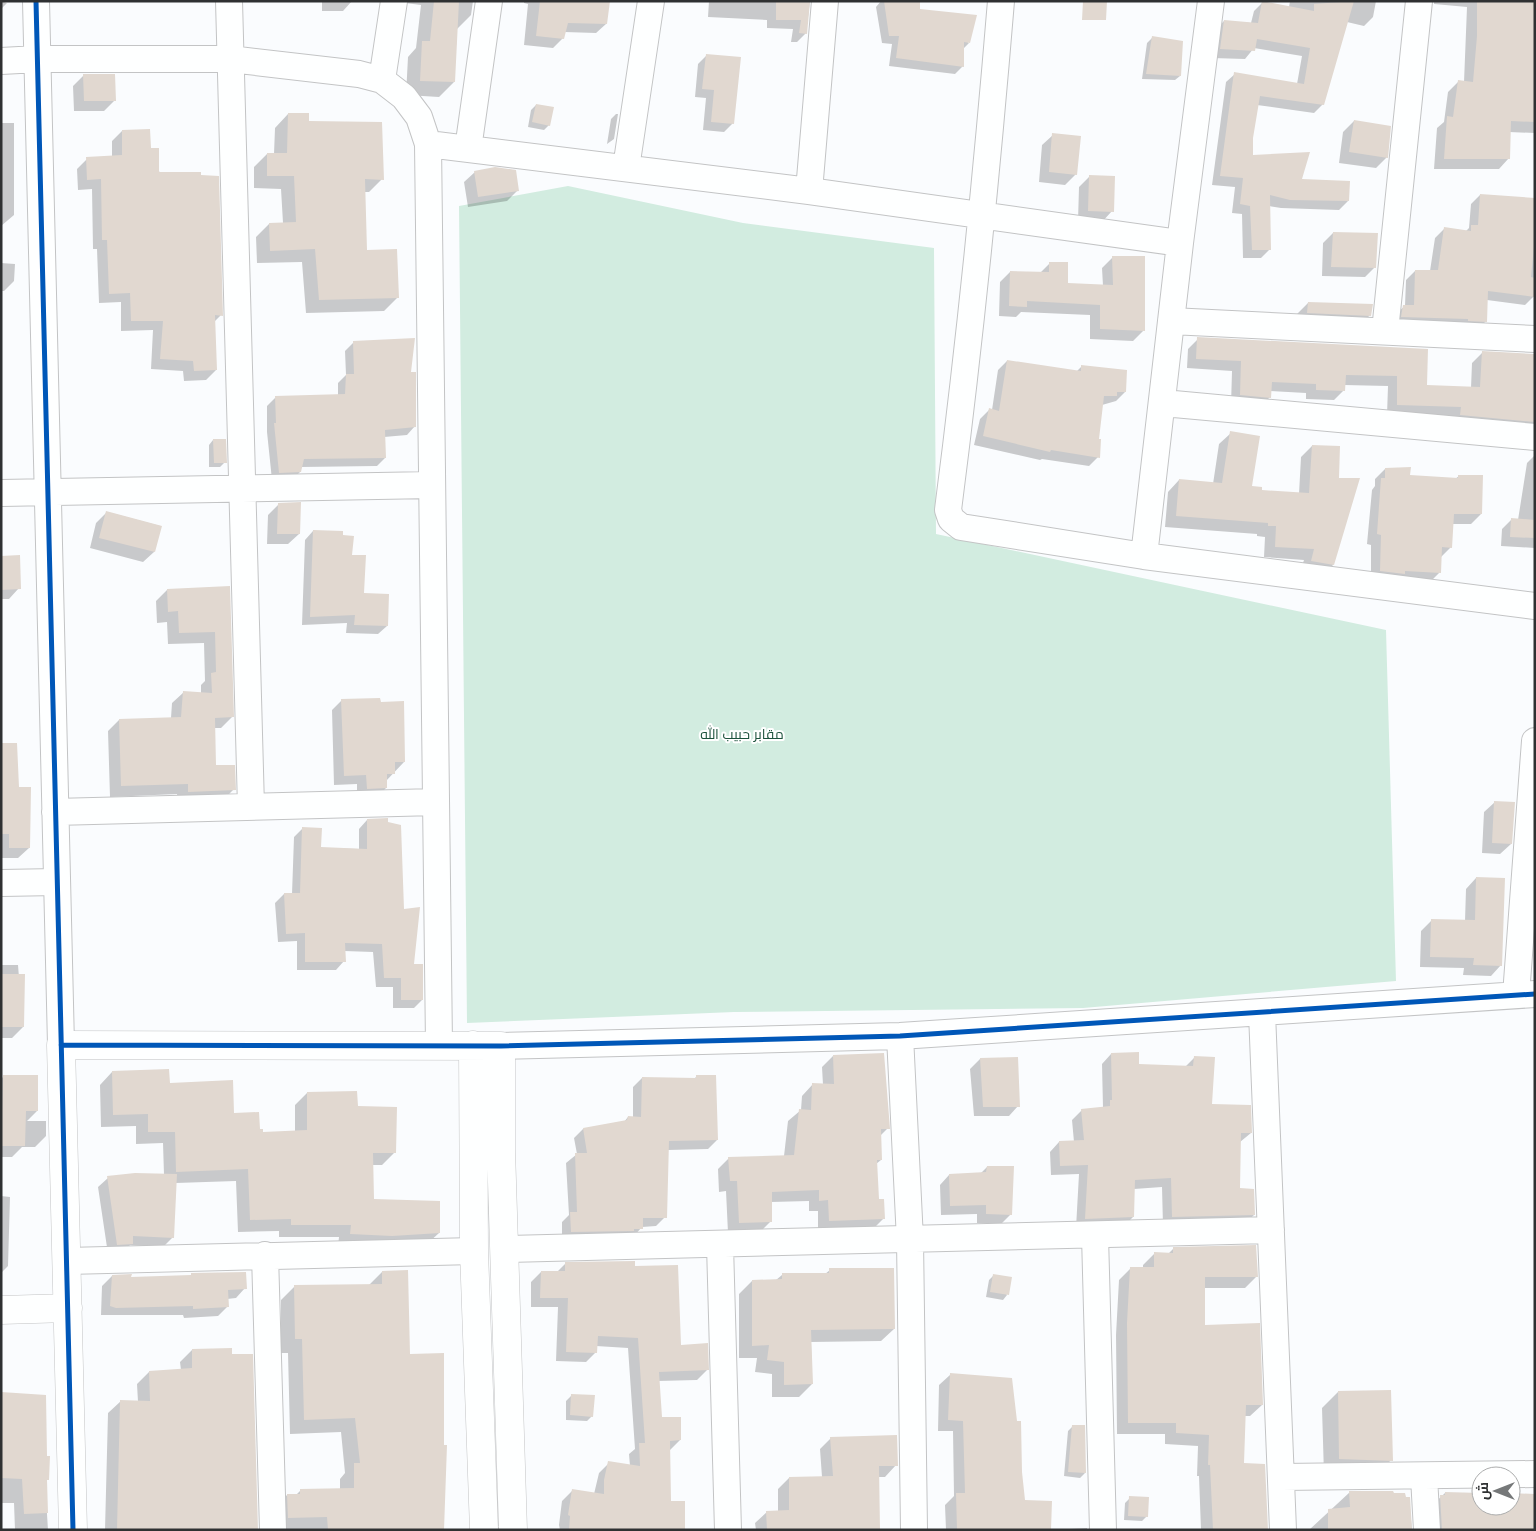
<svg xmlns="http://www.w3.org/2000/svg" width="1536" height="1531" viewBox="0 0 1536 1531" font-family="Quicksand,Cairo,sans-serif">
<style>
.green{fill:#d2ece0}
.shadow{fill:#0003}
.building{fill:#e1d8d0}
.lines{fill:none;stroke-linecap:round;stroke-linejoin:round}
.minor-casing{stroke:#c3c4c5;stroke-width:28}
.tertiary-casing{stroke:#c3c4c5;stroke-width:29}
.minor{stroke:#feffff;stroke-width:26}
.tertiary{stroke:#feffff;stroke-width:28}
.cycleway-casing{stroke:#fff;stroke-width:8}
.cycleway{stroke:#0057b8;stroke-width:5}
.labels{text-anchor:middle;dominant-baseline:central;stroke-width:4;stroke-linejoin:round;paint-order:stroke}
.park-label{font-size:14px;fill:#1c523c;stroke:#fff}
</style>
<rect width="100%" height="100%" fill="#fafcfe"/>
<path class="green" d="M568 186 743 223 934 248 936 534 1386 630 1396 981 1083 1008 734 1012 467 1023 459 206Z"/>
<path class="shadow" d="M1 1 7 3 1 9Z
M322 1H352L343 11H322Z
M405 1H473L471 15 457 29 454 82 439 97 406 95 408 57 416 48 421 5 405 3Z
M524 1H609L606 24 596 33 564 32 563 38 553 48 524 45 528 4 524 3Z
M709 1H810L806 33 797 42H791L793 29 767 28V20L708 17Z
M881 1H919V10L969 43 963 49V66L955 74 889 66 892 44 882 43 876 7Z
M1290 1H1376L1373 17 1364 26 1347 22 1323 104 1314 113 1257 105 1252 138V157L1348 201 1339 210 1281 208 1269 206 1270 249 1261 258H1243L1242 214 1232 213 1235 187 1212 185 1226 82 1235 74 1297 84 1302 56 1254 48 1245 59 1212 58 1215 30 1224 21 1251 23 1254 11 1263 2 1289 7Z
M1434 1H1535V133L1509 132V158L1499 169H1434L1437 128 1444 122 1448 92 1459 81 1464 82 1467 7 1434 4Z
M1152 38 1180 76 1175 80 1142 79 1147 43Z
M706 56 733 123 724 132 703 130 706 98 695 97 698 64Z
M84 75 115 100 104 111H74L73 86Z
M536 105 549 125 544 130 528 127 531 110Z
M288 114 308 122 382 179 369 192H364L366 251 397 298 384 311 306 313 302 262 257 263 256 237 269 224 283 223 281 189 254 188V167L267 154H274L275 128Z
M616 114H618L614 139 607 144 611 119Z
M1354 121 1387 157 1376 168 1339 163 1343 132Z
M1 123H14V215L1 226Z
M122 131 150 150 221 315 214 322 216 370 206 380 184 381 183 371 151 369 153 330 121 331V302L99 303 97 249H93L92 189 78 190 77 169 87 159 112 157V141Z
M1053 135 1076 174 1065 185 1039 182 1042 145Z
M475 172 518 190 507 201 468 207 464 182Z
M1089 177 1112 211 1102 222 1078 221 1079 187Z
M1480 195 1535 199 1534 296 1525 305 1487 300 1486 321 1477 330 1393 326 1394 315 1405 306 1406 280 1415 271H1430L1435 238 1445 228 1466 231 1469 228 1471 204Z
M1333 233 1375 267 1365 277 1322 276 1323 243Z
M1113 257 1144 330 1133 341 1090 339V315L1021 312 1016 317 999 316 1000 282 1010 272 1040 273 1050 263 1066 285 1103 286 1102 268Z
M1 263 15 264 14 281 4 291H1Z
M1308 303 1370 315 1360 326 1297 323V314Z
M1198 339 1426 350V387L1471 388 1472 363 1482 353 1535 388V436L1387 415 1388 386 1344 385V390L1334 400 1306 399V393L1270 391V397L1260 407 1231 405 1232 371 1187 368 1188 349Z
M353 343 410 373 415 426 407 435 384 437 385 458 377 466 301 467 300 472 292 480H272L267 432V406L275 398 338 395V383L346 375 345 351Z
M1007 361 1076 372 1082 366 1125 392 1116 401 1102 405 1097 440 1098 457 1089 466 1042 459 1040 460 974 445 980 419 989 410H992L998 370Z
M1231 433 1251 487 1260 492 1299 494 1301 457 1312 446 1333 565 1322 576 1300 572 1304 560 1264 557 1265 537 1257 536V534L1165 527 1168 492 1179 480 1213 484 1219 444Z
M213 440 225 462 220 467H209V445Z
M1535 455V548L1501 546 1502 529 1512 519 1518 520 1527 463Z
M1385 469 1409 476 1455 479 1459 476 1481 514 1471 524H1452L1451 547 1440 558V572L1429 583 1371 581V545L1367 544 1372 490 1375 486V479Z
M279 504 299 534 288 544H267L268 515Z
M107 512 160 526 154 552 143 562 90 548 96 523Z
M313 531 351 556 363 594 387 626 378 634 346 633 347 623 302 625 305 540Z
M1 557 19 588 9 599H1Z
M229 587 232 717 221 728H214L215 766 234 789 223 800 178 802 177 794 110 797 108 731 119 720 171 718 172 703 184 692 201 693V685L205 681 204 643 168 644 167 622 157 623 156 601 167 590Z
M342 700 404 762 386 781V788L376 798H357V784L334 785 332 710Z
M1 778 18 788 29 848 18 858H1Z
M1495 802 1511 844 1500 854 1482 853 1484 812Z
M367 820 403 911 413 965 422 1000 414 1008H393V987H376L373 952 344 951V961L336 970H297V941L278 942 275 903 284 894H292L294 837 303 828 320 848 359 849V829Z
M1476 878 1501 965 1491 976 1463 975 1464 968 1420 967 1421 931 1432 920 1465 921 1466 889Z
M1 965H18L23 1027 12 1038H1Z
M1111 1054 1138 1065 1185 1067 1194 1058 1211 1105 1251 1133 1240 1142 1238 1189 1254 1215 1244 1224 1163 1226 1162 1187 1134 1189 1133 1217 1124 1226 1076 1228 1079 1174 1051 1175 1050 1152 1059 1142H1074L1072 1120 1082 1110 1103 1108 1102 1064Z
M833 1056 888 1128 880 1136 881 1160 876 1164 878 1201 884 1218 872 1230 818 1231V1211H809V1201L771 1202V1221L760 1232 728 1233 726 1191 719 1192 718 1169 729 1158 784 1156 788 1121 801 1110 802 1096 813 1084 823 1085 822 1067Z
M1017 1058 1018 1106 1009 1116H974L970 1069 980 1059Z
M112 1072 168 1085 233 1114 262 1133 295 1132V1105L307 1093 356 1108 394 1153 382 1165H372L373 1201 439 1233 426 1245 338 1246 339 1237H279V1231L238 1232 236 1181 176 1183 173 1237 163 1247 130 1245 122 1254H108L98 1187 108 1178 164 1175 163 1143 136 1144V1126L101 1127 100 1085Z
M4 1076 37 1111 27 1121H46V1136L35 1147H22L12 1157H1V1079Z
M696 1077 717 1140 708 1149 668 1150 665 1217 656 1226 642 1227 633 1237 562 1241V1222L569 1215 566 1163 577 1154 574 1138 583 1129 624 1122 628 1117H633V1087L642 1078 694 1079Z
M987 1167 1011 1214 1002 1223H977V1214L941 1215 940 1185 949 1175 980 1174Z
M1 1196 10 1197 8 1266 1 1273Z
M1173 1249 1256 1277 1245 1288H1204V1327L1262 1405 1250 1416H1245L1243 1464 1266 1530H1201L1199 1476H1197L1198 1446 1165 1444V1434H1117L1116 1335 1119 1280 1131 1268H1143V1265L1155 1253 1168 1254Z
M565 1264 634 1267 680 1346 707 1370 697 1380 658 1381 661 1418 680 1440 670 1450V1502L684 1530H560L559 1525 562 1501 572 1491 594 1494 599 1473 609 1463 630 1466 629 1454 635 1449 628 1348 596 1346V1352L586 1362 556 1361 558 1307H531V1282L541 1272H557Z
M830 1270 894 1329 881 1341 811 1342 812 1384 799 1397H772V1374L755 1372 757 1358H739V1294L752 1281 776 1280 782 1275 825 1274Z
M382 1272 409 1355 443 1530H274L273 1510 287 1495H296L300 1491 340 1490V1479L345 1473 341 1432 290 1434 288 1353H281V1300L295 1286H368Z
M192 1274 245 1288 236 1298 227 1299V1307L218 1316 184 1318 183 1315H101L102 1286 112 1276 130 1278 189 1277Z
M994 1275 1007 1295 1003 1300 986 1297 989 1280Z
M192 1350 257 1530H105L108 1413 121 1401 138 1402 137 1384 149 1372 181 1370 180 1362Z
M950 1375 1021 1472 1024 1501 1049 1530H946L945 1505 954 1496 953 1431H938L939 1385Z
M1535 1389V1420L1534 1390Z
M1338 1392 1391 1460 1376 1476 1324 1475 1322 1408Z
M1 1394 45 1481 48 1530H15L14 1503H1Z
M571 1396 592 1416 587 1421 566 1420V1401Z
M1073 1426 1085 1473 1080 1478 1064 1476 1068 1431Z
M831 1438 896 1465 885 1477H878L879 1530H756L755 1523 767 1512H778V1489L789 1478 822 1477 820 1449Z
M1350 1492 1392 1495 1409 1498 1412 1530H1309Z
M1445 1493 1481 1494V1506H1511V1495L1535 1530H1422L1421 1516Z
M1130 1498 1147 1516 1142 1521 1124 1520 1125 1503Z
M1087 1528V1530H1068L1069 1529Z"/>
<path class="building" d="M434 1H459L455 82 420 81 422 41H430Z
M540 1H610L607 24 568 23 564 39 536 36Z
M776 1H810L807 34 799 33 801 20H776Z
M884 1H920V9L977 15 970 43 964 42V67L896 58 899 36H889Z
M1083 1H1107L1106 20H1082Z
M1262 1 1314 11V4L1354 1 1324 105 1260 96 1253 138V155L1310 152 1302 179 1350 181 1349 201 1290 200 1270 195 1271 250H1252L1250 206 1240 204 1243 178 1220 176 1234 72 1304 84 1310 48 1257 39 1255 51 1220 49 1224 20 1258 23Z
M1477 1H1535V122L1511 121 1510 159H1444L1447 116 1453 117 1458 80 1473 82 1477 36Z
M1152 36 1183 41 1181 76 1146 74Z
M706 54 741 57 734 124 711 122 714 90 702 89Z
M83 74H115L116 101H84Z
M536 104 554 107 550 126 532 122Z
M288 113H309V121L382 122 384 180 365 179 367 250 397 249 399 298 319 300 315 249 270 251 269 223 296 222 294 176H267V153H287Z
M1354 120 1391 126 1388 158 1349 152Z
M150 129 151 148H159V172H201V175L219 176 223 316 215 315 217 370 194 371 193 361 160 359 163 321H131L130 293 109 294 107 240H102L101 179 87 180 86 157 122 155V130Z
M1052 133 1081 136 1077 175 1049 172Z
M495 167 516 170 519 191 478 197 474 171Z
M1089 175 1115 176 1114 212 1088 211Z
M1480 194 1535 198V237L1531 277 1535 278V297L1488 291 1487 322 1468 321V319L1401 317 1403 305H1414L1415 270H1438L1444 227 1471 231V225H1478Z
M1333 232 1378 233 1376 268 1331 267Z
M1112 256H1145V331L1100 329V305L1027 301V307L1009 306 1010 271 1049 272V262H1068V283L1113 285Z
M1308 302 1373 304 1371 316 1307 313Z
M1197 337 1428 349 1427 385 1480 387 1482 351 1534 354 1535 422 1460 415 1461 407 1397 405V376L1346 375 1345 391 1316 390V384L1272 382 1271 398 1240 395 1241 361 1196 359Z
M415 338 411 372H416V427L385 430 386 458 304 459 301 472 279 473 274 423H276L275 396 345 394 346 374H354L353 341Z
M1007 360 1081 371V365L1127 370 1126 392H1117V396H1104L1099 439H1101L1100 458 1051 450 1050 452 983 436 989 408 999 411Z
M1230 431 1260 436 1252 486 1262 487V490L1309 493 1312 445 1340 446 1339 478H1360L1334 565 1311 561 1314 549 1275 547 1276 526H1268V523L1176 516 1179 479 1222 483Z
M213 439H226L227 463H214Z
M1411 467 1410 475 1458 478V475H1483L1482 514H1454L1452 548 1442 547 1441 573 1405 571V574L1380 571 1381 535 1377 534 1381 478H1385V468Z
M301 502 300 534H277L278 503Z
M106 511 162 526 155 552 99 538Z
M1511 518 1535 520V538L1510 537Z
M313 530 343 531V535L354 536 352 555H366L364 593 389 594 388 626 354 625 355 615 310 617Z
M20 555 21 589 1 590V556Z
M230 586 234 717 215 718 216 765H235L236 790 188 792V784L121 786 119 719 181 717 183 691 212 693 211 673 216 672 215 632 179 633 178 611 168 612 167 589Z
M380 698 381 702 404 701 405 762H395V774H387V788L367 789 366 775 344 776 341 699Z
M1 743H17L19 787H31L30 848H9V834H1Z
M1494 801 1515 802 1512 844 1492 843Z
M388 818V822L401 825 404 909 420 907 414 964H423V1000H401V978H384L382 944 345 943 346 962H305V933L286 934 284 893H300L302 827 322 828 321 847 367 849V819Z
M1476 877 1505 878 1502 966 1473 965 1474 958 1430 957 1431 919 1475 920Z
M1 974H25L24 1027H1Z
M1139 1052V1064L1193 1066 1194 1056 1215 1057 1212 1104 1251 1105 1252 1133H1241L1240 1188 1254 1189 1255 1215 1172 1217 1171 1178 1135 1180 1134 1217 1085 1219 1088 1165 1060 1166 1059 1141 1084 1140 1081 1109 1110 1106V1100H1112L1111 1053Z
M884 1053 890 1129H881L882 1160H877L879 1199H884L885 1219 829 1221 828 1200 819 1201V1190L772 1192V1222L739 1223 737 1181H730L728 1157 794 1155 799 1109 811 1110 812 1083 834 1084 833 1055Z
M1018 1057 1020 1107H983L980 1058Z
M169 1069 170 1083 233 1080 234 1113 259 1112 260 1129H263V1132L307 1130V1092L357 1091 358 1106 397 1107 396 1153H373L374 1199 440 1201V1233L392 1236 350 1234 351 1225H291V1219L250 1220 248 1169 176 1172 175 1132H148V1114L113 1115 112 1071Z
M3 1075H38V1111H26L25 1146H1Z
M696 1075H716L718 1140 669 1141 667 1218H643V1229H634V1231L571 1232 570 1212H577L575 1153H587L583 1128 627 1120 628 1116 641 1117 642 1077 696 1078Z
M987 1166H1014L1012 1215 986 1214V1205L950 1206 949 1174 986 1172Z
M135 1173 177 1174 174 1238 133 1236V1244L117 1245 107 1176Z
M1256 1245 1258 1277H1205V1325L1260 1323 1263 1405H1246L1244 1463 1265 1464 1268 1530H1213L1210 1465H1208L1209 1435 1176 1433V1423H1128L1127 1323 1130 1267H1154V1252L1173 1253V1247Z
M635 1261V1266L678 1265 681 1345 708 1343 709 1370 659 1372 662 1417H681V1440L670 1441 671 1501H685V1530H569L570 1516 568 1515 572 1489 604 1494V1480L608 1461 640 1466 639 1443H645L638 1338 598 1336 597 1353 566 1352 568 1298H540L541 1271H565V1262Z
M829 1268H894L895 1329 811 1330 813 1384 784 1385V1362L767 1360 769 1345 752 1346V1280L782 1279V1273H829Z
M408 1270 410 1354 444 1353V1445H447L444 1530H328L327 1517 288 1518 287 1494H300V1489L354 1488V1463H360L355 1418 304 1420 302 1339H295L294 1285 382 1284V1271Z
M246 1272 247 1289 228 1290 229 1307 193 1309V1306L116 1308 110 1306 112 1275 132 1274 131 1277 191 1275V1273Z
M993 1274 1012 1277 1009 1295 990 1292Z
M232 1348V1354H253L258 1530H117L120 1400 150 1401 149 1371 192 1368V1349Z
M950 1373 1012 1378 1017 1421H1021L1022 1472 1025 1500 1052 1501 1051 1530H957L956 1493H965L963 1421 948 1420Z
M1391 1390 1393 1461 1339 1459 1338 1391Z
M1 1392 46 1395 47 1456H50L49 1480H47L48 1513 24 1514 22 1479 1 1478Z
M571 1394 595 1395 593 1417 570 1415Z
M1072 1425H1085L1086 1473 1068 1472Z
M897 1435 898 1466H879L880 1530H767L766 1511 789 1510V1477L833 1476 830 1437Z
M1349 1491H1393L1394 1493H1405L1406 1497H1410L1412 1530H1328V1509L1350 1507Z
M1445 1492 1481 1493V1506H1511V1493L1535 1494V1530H1442L1440 1495H1445Z
M1129 1496 1149 1497 1148 1517 1128 1516Z"/>
<g class="lines">
<g class="minor-casing">
<path id="minor" d="M36 1 61 1045
M229 1 251 807
M1001 1C987 171 970 340 948 510L951 519 961 527 1144 556 1535 606
M1 61 38 59H230L359 74 382 80 404 97 419 117 428 144 439 1045
M382 80 394 1
M428 144 809 191 1180 243
M468 149 489 1
M626 168 651 1
M809 191 825 1
M1171 321 1535 339
M1385 331 1419 1
M1163 403 1535 437
M1 493 432 485
M1144 556 1180 243 1211 1
M55 812 436 802
M1 883 57 882
M1516 995 1535 741
M1262 1013 1283 1530
M900 1036 910 1240 914 1530
M501 1046 900 1036 1535 994
M1095 1236 1103 1530
M720 1245 728 1530
M504 1249 1271 1230
M265 1255 273 1530
M67 1261 474 1251
M1282 1477 1535 1474
M1424 1477 1427 1530"/>
</g>
<g class="tertiary-casing">
<path id="tertiary" d="M473 1045 474 1251 484 1530
M1 1310 68 1308
M73 1530 61 1045 501 1046V1150L513 1530"/>
</g>
<use href="#minor" class="minor"/>
<use href="#tertiary" class="tertiary"/>
<g class="cycleway-casing">
<path id="cycleway" d="M36 1 73 1530
M61 1045 501 1046 900 1036 1535 994"/>
</g>
<use href="#cycleway" class="cycleway"/>
</g>
<g class="labels">
<g class="park-label">
<text x="742" y="734">مقابر حبيب الله</text>
</g>
</g>
<rect width="1536" height="1531" fill="none" stroke="#2f3132" stroke-width="5"/>
<g transform="translate(1496 1491) rotate(270)"><circle r="24" fill="#ffffff" stroke="#acadad"/>
<path d="M0-4L9 19L0 12L-9 19Z" fill="#767879"/>
<text y="-8" font-size="14" font-weight="bold" text-anchor="middle" fill="#2f3132">ش</text>
</g>
</svg>
